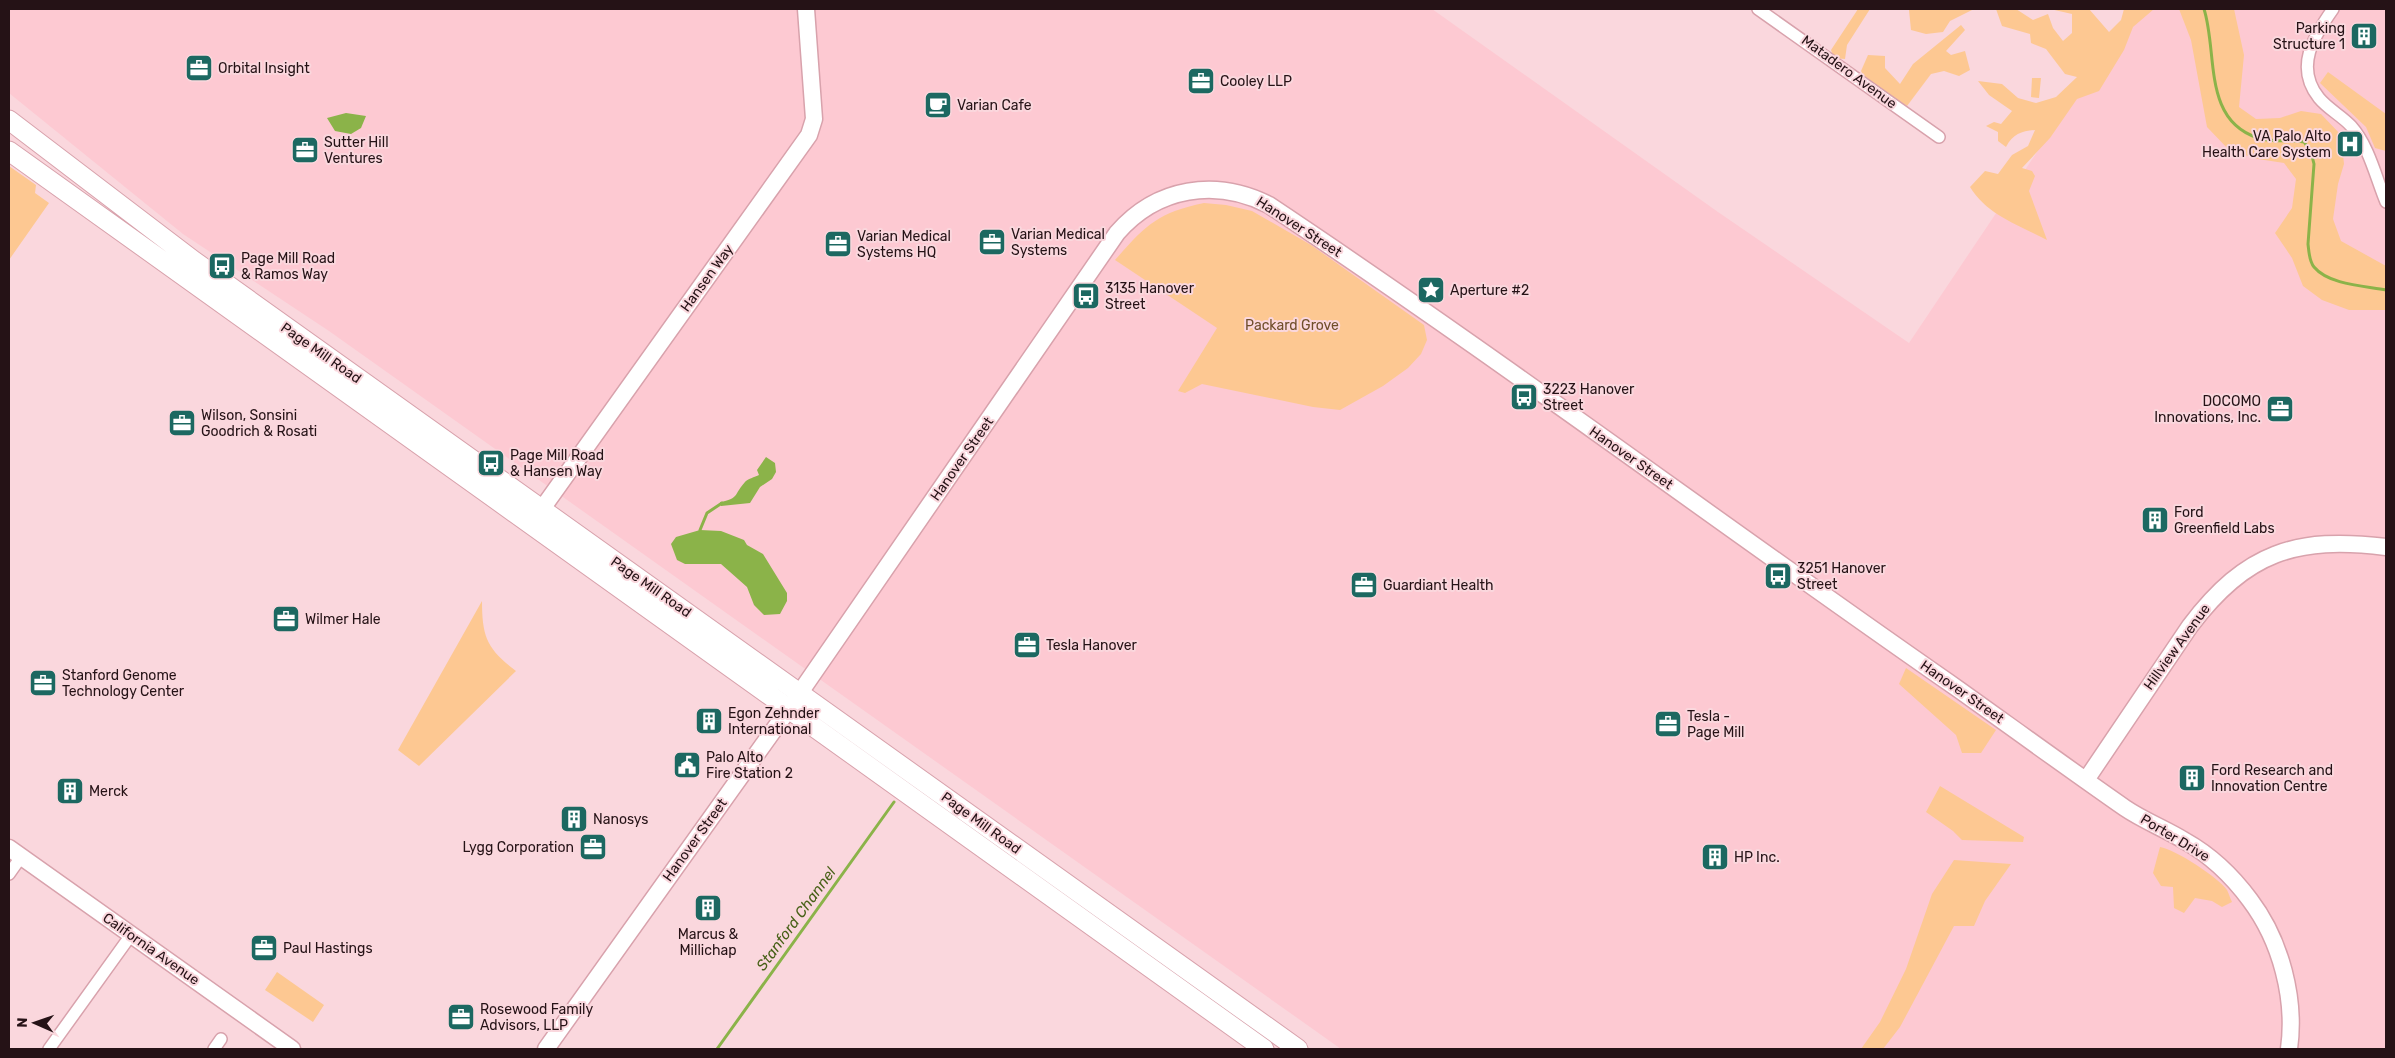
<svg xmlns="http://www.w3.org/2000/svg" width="2395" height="1058" viewBox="0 0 2395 1058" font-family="Rubik,sans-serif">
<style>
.built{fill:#fdc9d2}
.green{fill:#fdc892}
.water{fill:#8bb349}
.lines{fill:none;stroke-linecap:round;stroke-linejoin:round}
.stream{stroke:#8bb349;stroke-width:3}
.street-casing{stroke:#d8a2ac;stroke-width:14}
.secondary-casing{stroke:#d8a2ac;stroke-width:19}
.primary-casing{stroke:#d8a2ac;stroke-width:21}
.street{stroke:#fff;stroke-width:11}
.secondary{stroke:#fff;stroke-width:16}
.primary{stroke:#fff;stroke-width:19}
.labels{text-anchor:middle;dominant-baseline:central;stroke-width:4;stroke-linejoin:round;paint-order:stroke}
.poi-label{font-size:14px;fill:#251216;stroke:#fad7dd;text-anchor:start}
.street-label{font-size:14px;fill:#251216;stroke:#fad7dd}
.park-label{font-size:14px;fill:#704e2a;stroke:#fad7dd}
.water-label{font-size:15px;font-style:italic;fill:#486118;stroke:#fad7dd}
</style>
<rect width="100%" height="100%" fill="#fad7dd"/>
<path class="built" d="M9 9H1432L1718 212 1909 343 2133 9H2386V1049H1341L329 331 183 234 9 93Z"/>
<path class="green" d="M1858 9H1870L1847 45 1845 59 1834 58 1831 50Z
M1911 9H1974L1950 21 1943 32 1926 34 1911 30 1909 10Z
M1996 9H2016L2033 20 2048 14 2053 28 2063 41 2072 33V14L2050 9H2089L2109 32 2121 20 2124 9H2154L2133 27 2124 50 2099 91 2077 99 2050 138 2022 168 2032 171 2035 176 2029 191 2047 240C2019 225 1987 215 1970 187L1985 171 1998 174 2012 155 2028 146 2035 130C2022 131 2013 134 2006 147L1998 141V132L1986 126 1994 122 2001 124 2012 111 1989 95 1978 81 2002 84 2018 98 2036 103 2056 97 2077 77 2065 74 2046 49 2031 43 2030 34 2002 26Z
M2179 9H2234L2244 55 2239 107 2256 119 2280 118 2301 111 2321 114 2341 135 2344 164 2338 184 2333 219 2341 241 2386 266V310H2349L2322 300 2303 286 2292 258 2275 233 2292 208 2296 179 2284 163 2258 159 2229 150 2207 127 2191 40Z
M1961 25 1965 30 1946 51 1951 55 1965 51 1970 70 1959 76 1944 71 1931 74 1907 106 1866 80 1861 71 1868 55 1885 56V68L1900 84 1913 64Z
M2328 72 2386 114V151L2375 148 2366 127 2320 83Z
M2032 78H2041L2039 98 2031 97Z
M9 166 36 185 35 193 49 203 9 260Z
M1204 203 1226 205 1252 211 1311 245 1424 325 1427 340 1421 354 1408 368 1383 386 1340 410 1313 407 1202 384 1185 393 1178 391 1217 328 1115 260C1146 225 1157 213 1204 203Z
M482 601C482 637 487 649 516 671L419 766 398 750Z
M1906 668 1996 730 1981 753H1962L1956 735 1899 684Z
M1940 786 2024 837 2023 842 1962 840 1953 831 1926 812Z
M2160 847C2175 849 2219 878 2227 890 2229 894 2230 898 2232 902L2222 907 2212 901 2195 898 2184 913 2174 908 2173 887 2161 886 2153 873Z
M1954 860 2011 864 1985 901 1974 926H1954L1900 1027 1883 1049H1861L1880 1022 1906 969 1932 894Z
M277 972 324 1005 313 1022 265 990Z"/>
<path class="water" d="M346 113 366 116 361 128 351 134 335 131 327 118Z
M766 457 775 463 776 472 772 479 760 487 750 503 721 506 720 502C739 499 734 494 745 482 747 479 755 477 759 475L757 470Z
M700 530 721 531 744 540 747 545 763 554 787 593V601L780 614 764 615 754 605 747 587 721 564H685L677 560 671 544 676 537Z"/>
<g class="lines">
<path class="stream" d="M2204 9C2218 53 2202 120 2258 138 2272 143 2289 139 2304 142L2311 152 2314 164 2308 244C2309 252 2309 261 2314 267 2329 285 2365 286 2386 290
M700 530 707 513 722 503
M717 1049 894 802"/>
<g class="street-casing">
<path id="street" d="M1758 9 1939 137
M2333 9C2314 36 2294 67 2319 98 2328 109 2342 116 2351 126 2369 146 2376 178 2386 202
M9 874 21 857
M49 1049 131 935
M214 1049 221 1039"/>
</g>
<g class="secondary-casing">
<path id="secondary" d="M534 520 809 135 814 119 806 9
M2086 780 2190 626C2246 552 2296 536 2386 547
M9 848 292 1049
M546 1049 788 710 1117 233C1157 187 1216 178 1269 205 1503 361 1727 529 1958 689 2014 729 2069 769 2125 808 2144 821 2166 829 2185 841 2210 855 2233 877 2250 900 2281 941 2296 999 2289 1049"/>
</g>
<g class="primary-casing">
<path id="primary" d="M9 120 194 261 1298 1049
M9 151 1264 1049"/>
</g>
<use href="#street" class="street"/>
<use href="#secondary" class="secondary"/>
<use href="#primary" class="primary"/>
</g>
<defs>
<g id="building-square" transform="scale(1.4375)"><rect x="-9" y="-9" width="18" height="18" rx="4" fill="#1c6861" stroke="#fad7dd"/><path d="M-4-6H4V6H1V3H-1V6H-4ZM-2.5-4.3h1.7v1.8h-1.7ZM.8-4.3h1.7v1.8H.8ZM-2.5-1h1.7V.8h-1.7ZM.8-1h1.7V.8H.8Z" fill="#fff"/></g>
<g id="office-square" transform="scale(1.4375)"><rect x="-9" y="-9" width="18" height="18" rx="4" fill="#1c6861" stroke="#fad7dd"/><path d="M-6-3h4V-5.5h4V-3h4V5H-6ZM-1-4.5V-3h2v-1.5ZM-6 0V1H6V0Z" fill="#fff"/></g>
<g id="cafe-square" transform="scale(1.4375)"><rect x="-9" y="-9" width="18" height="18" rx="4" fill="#1c6861" stroke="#fad7dd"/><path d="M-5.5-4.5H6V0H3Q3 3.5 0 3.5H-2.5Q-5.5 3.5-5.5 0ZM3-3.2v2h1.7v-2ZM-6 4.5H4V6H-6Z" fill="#fff"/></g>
<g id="hospital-square" transform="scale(1.4375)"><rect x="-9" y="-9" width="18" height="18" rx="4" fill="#1c6861" stroke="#fad7dd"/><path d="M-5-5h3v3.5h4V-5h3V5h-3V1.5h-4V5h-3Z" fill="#fff"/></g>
<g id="bus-square" transform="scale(1.4375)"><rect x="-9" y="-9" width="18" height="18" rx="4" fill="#1c6861" stroke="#fad7dd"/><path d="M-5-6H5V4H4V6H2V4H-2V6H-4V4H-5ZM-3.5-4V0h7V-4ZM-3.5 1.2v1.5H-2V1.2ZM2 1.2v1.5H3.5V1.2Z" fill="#fff"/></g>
<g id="sight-square" transform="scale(1.4375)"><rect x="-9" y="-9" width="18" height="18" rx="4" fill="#1c6861" stroke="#fad7dd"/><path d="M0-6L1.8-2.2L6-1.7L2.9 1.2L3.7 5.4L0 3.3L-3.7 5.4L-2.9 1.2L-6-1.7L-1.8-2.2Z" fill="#fff"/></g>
<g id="civic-square" transform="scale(1.4375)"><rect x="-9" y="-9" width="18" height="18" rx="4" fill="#1c6861" stroke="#fad7dd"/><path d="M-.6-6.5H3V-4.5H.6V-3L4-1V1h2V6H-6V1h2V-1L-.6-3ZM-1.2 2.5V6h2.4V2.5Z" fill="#fff"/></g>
</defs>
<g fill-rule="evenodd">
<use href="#building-square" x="2364" y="36"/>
<use href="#office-square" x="199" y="68"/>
<use href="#office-square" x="1201" y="81"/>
<use href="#cafe-square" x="938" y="105"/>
<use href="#hospital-square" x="2350" y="144"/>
<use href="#office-square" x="305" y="150"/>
<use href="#office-square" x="992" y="242"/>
<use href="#office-square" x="838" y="244"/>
<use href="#bus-square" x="222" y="266"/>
<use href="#sight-square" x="1431" y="290"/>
<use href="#bus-square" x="1086" y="296"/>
<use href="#bus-square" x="1524" y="397"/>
<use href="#office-square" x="2280" y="409"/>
<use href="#office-square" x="182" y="423"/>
<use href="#bus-square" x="491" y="463"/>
<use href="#building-square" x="2155" y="520"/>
<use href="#bus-square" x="1778" y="576"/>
<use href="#office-square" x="1364" y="585"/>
<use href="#office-square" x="286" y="619"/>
<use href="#office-square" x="1027" y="645"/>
<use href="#office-square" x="43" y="683"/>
<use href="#building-square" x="709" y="721"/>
<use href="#office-square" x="1668" y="724"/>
<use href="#civic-square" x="687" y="765"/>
<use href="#building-square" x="2192" y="778"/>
<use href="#building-square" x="70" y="791"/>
<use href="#building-square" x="574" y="819"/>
<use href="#office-square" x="593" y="847"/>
<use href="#building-square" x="1715" y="857"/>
<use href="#building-square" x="708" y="908"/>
<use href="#office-square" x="264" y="948"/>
<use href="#office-square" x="461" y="1017"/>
</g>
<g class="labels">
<g class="poi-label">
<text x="2345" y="28" text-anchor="end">Parking<tspan x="2345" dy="16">Structure 1</tspan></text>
<text x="218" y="68">Orbital Insight</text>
<text x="1220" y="81">Cooley LLP</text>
<text x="957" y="105">Varian Cafe</text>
<text x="2331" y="136" text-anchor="end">VA Palo Alto<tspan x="2331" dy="16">Health Care System</tspan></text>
<text x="324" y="142">Sutter Hill<tspan x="324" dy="16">Ventures</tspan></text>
<text x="1011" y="234">Varian Medical<tspan x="1011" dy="16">Systems</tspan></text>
<text x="857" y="236">Varian Medical<tspan x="857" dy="16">Systems HQ</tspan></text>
<text x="241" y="258">Page Mill Road<tspan x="241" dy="16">&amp; Ramos Way</tspan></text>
<text x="1105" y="288">3135 Hanover<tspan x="1105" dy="16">Street</tspan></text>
<text x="1450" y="290">Aperture #2</text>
<text x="1543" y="389">3223 Hanover<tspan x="1543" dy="16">Street</tspan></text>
<text x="2261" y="401" text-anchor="end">DOCOMO<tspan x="2261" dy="16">Innovations, Inc.</tspan></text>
<text x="201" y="415">Wilson, Sonsini<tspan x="201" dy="16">Goodrich &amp; Rosati</tspan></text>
<text x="510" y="455">Page Mill Road<tspan x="510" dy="16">&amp; Hansen Way</tspan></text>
<text x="2174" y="512">Ford<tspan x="2174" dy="16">Greenfield Labs</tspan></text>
<text x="1797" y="568">3251 Hanover<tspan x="1797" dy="16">Street</tspan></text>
<text x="1383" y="585">Guardiant Health</text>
<text x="305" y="619">Wilmer Hale</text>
<text x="1046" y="645">Tesla Hanover</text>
<text x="62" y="675">Stanford Genome<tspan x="62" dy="16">Technology Center</tspan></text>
<text x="728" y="713">Egon Zehnder<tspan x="728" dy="16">International</tspan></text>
<text x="1687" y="716">Tesla -<tspan x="1687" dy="16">Page Mill</tspan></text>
<text x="706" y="757">Palo Alto<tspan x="706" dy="16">Fire Station 2</tspan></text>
<text x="2211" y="770">Ford Research and<tspan x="2211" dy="16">Innovation Centre</tspan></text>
<text x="89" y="791">Merck</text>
<text x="593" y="819">Nanosys</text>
<text x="574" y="847" text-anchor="end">Lygg Corporation</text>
<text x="1734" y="857">HP Inc.</text>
<text x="708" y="934" text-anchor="middle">Marcus &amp;<tspan x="708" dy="16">Millichap</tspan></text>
<text x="283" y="948">Paul Hastings</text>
<text x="480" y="1009">Rosewood Family<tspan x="480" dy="16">Advisors, LLP</tspan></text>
</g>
<g class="street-label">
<text transform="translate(1849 72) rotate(36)">Matadero Avenue</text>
<text transform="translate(1299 227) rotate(33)">Hanover Street</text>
<text transform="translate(707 278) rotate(-54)">Hansen Way</text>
<text transform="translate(321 353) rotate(35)">Page Mill Road</text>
<text transform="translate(1631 458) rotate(35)">Hanover Street</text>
<text transform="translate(962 459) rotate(-55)">Hanover Street</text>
<text transform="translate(651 587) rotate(35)">Page Mill Road</text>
<text transform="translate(2177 647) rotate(-54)">Hillview Avenue</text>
<text transform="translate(1962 692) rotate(35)">Hanover Street</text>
<text transform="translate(981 823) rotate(36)">Page Mill Road</text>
<text transform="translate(2175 838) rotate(31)">Porter Drive</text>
<text transform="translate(695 840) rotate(-54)">Hanover Street</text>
<text transform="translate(151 949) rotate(35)">California Avenue</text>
</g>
<g class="park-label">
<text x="1292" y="325">Packard Grove</text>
</g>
<g class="water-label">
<text transform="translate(796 919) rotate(-54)">Stanford Channel</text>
</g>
</g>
<rect width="2395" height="1058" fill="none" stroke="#251216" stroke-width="20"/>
<g transform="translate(35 1023) rotate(272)" stroke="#fad7dd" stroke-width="4" paint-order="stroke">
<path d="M0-4L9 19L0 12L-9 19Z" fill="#251216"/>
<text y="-8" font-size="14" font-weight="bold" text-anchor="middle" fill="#251216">N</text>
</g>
</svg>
